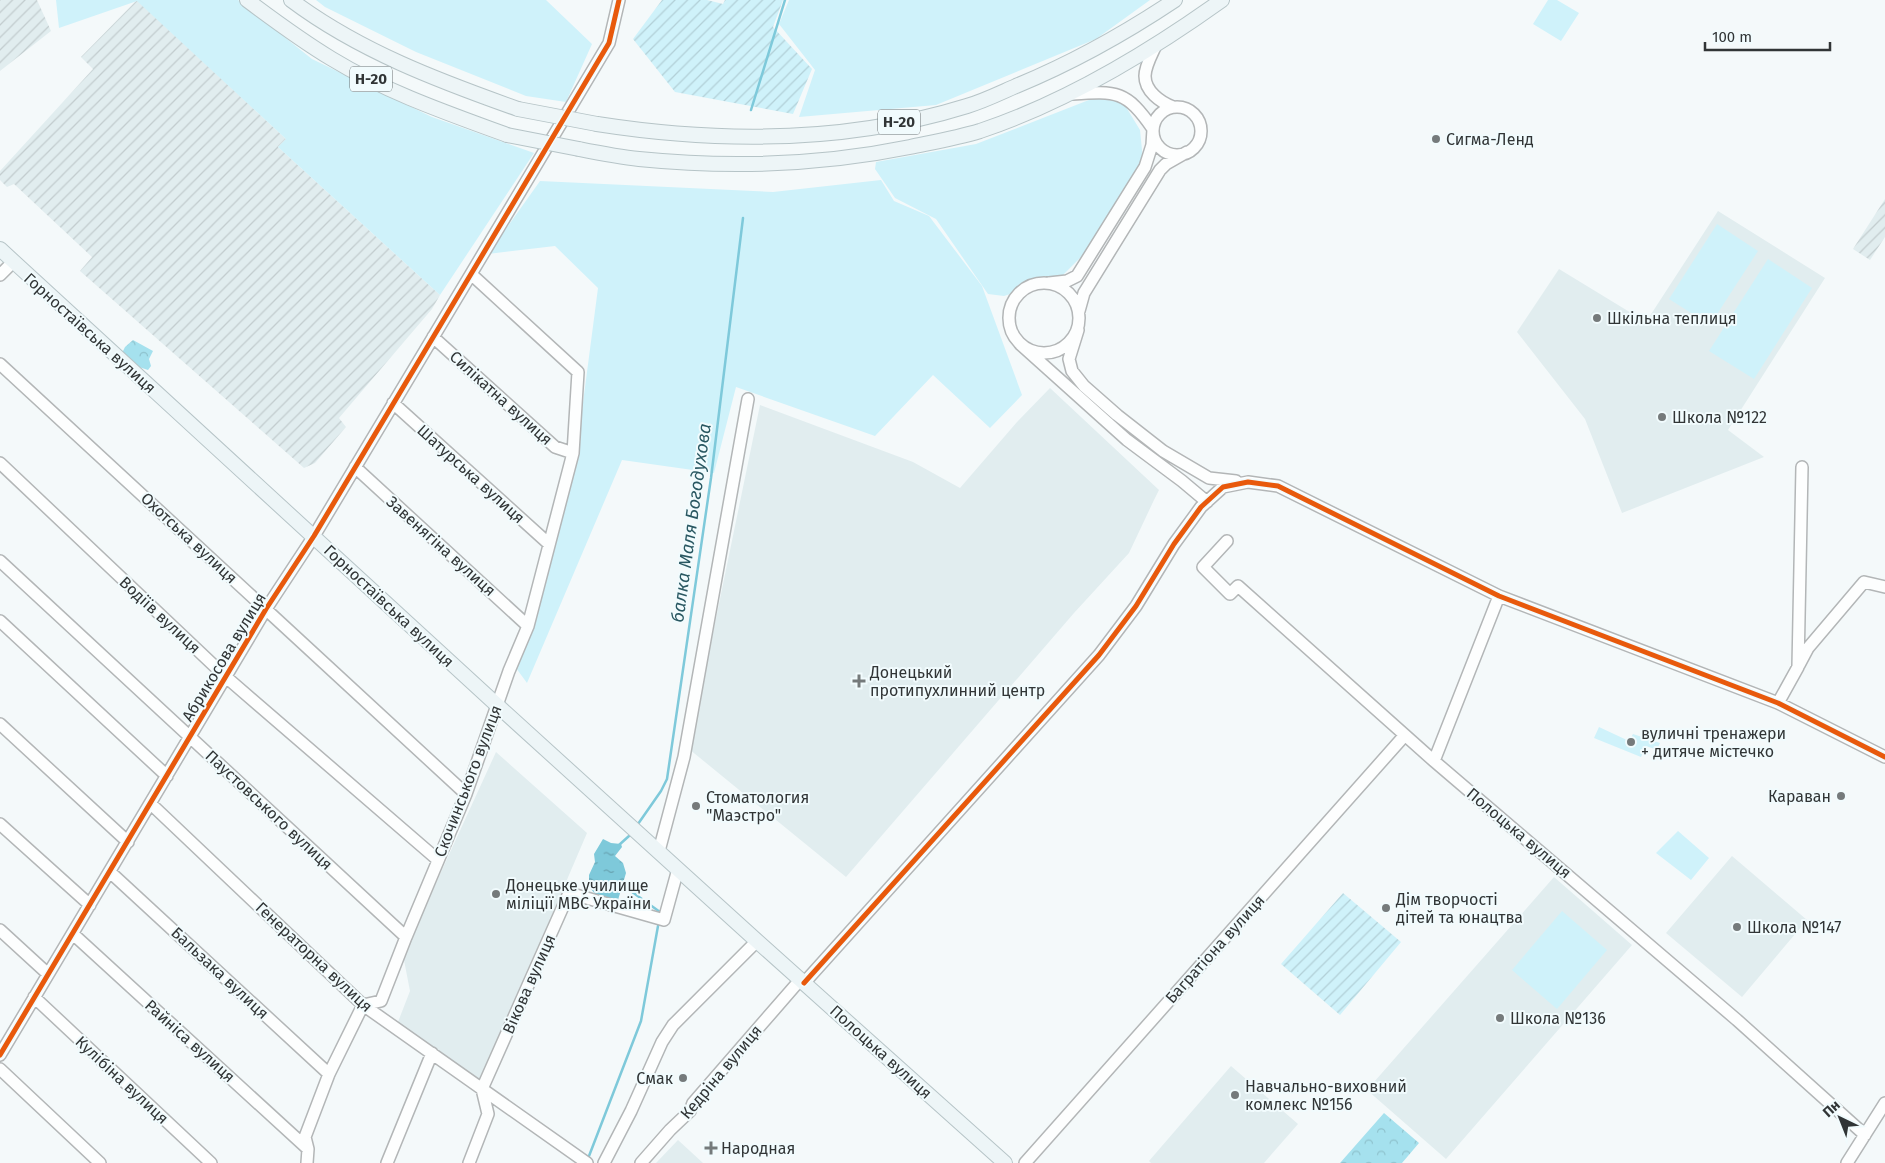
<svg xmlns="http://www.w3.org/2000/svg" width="1885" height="1163" viewBox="0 0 1885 1163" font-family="'Fira Sans',sans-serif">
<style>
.built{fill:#e1edef}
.industrial{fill:url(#industrial-furrows)}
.green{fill:#cff2fa}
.forest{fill:url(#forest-crowns)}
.garden{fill:url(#garden-furrows)}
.water{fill:url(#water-ripples)}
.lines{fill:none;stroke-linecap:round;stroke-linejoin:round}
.stream{stroke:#7ec9da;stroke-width:2.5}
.minor-casing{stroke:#b3b6b7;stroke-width:14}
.major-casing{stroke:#b6c4c7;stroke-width:16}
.minor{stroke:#fdfefe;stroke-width:11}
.major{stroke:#edf5f7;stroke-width:14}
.major-bridge-casing{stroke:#b6c4c7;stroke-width:16;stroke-linecap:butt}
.major-bridge{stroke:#edf5f7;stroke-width:14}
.cycleway-casing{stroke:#f1fbfd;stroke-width:8}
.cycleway{stroke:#e8590c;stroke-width:5}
.poi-dot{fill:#757a7b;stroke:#f1fbfd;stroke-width:2}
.labels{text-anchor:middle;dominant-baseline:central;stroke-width:4;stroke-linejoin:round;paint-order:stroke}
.shield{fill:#f1fbfd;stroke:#6b7072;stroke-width:1}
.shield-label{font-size:15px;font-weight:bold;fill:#313536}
.poi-label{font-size:16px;fill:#313536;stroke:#f1fbfd;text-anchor:start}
.street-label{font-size:16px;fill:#313536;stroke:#f1fbfd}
.water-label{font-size:18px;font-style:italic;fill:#2a5862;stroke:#f1fbfd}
</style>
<defs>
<pattern id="industrial-furrows" width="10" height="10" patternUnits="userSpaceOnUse" patternTransform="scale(1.25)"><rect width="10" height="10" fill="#e1edef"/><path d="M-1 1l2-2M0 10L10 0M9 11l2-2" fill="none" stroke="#c2ccce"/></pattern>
<pattern id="forest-crowns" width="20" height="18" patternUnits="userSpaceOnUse" patternTransform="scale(1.25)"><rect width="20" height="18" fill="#a5e1ee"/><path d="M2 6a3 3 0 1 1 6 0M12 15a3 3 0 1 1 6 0" fill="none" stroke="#8ec2cd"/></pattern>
<pattern id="garden-furrows" width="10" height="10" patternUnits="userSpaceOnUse" patternTransform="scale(1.25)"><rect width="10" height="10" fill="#cff2fa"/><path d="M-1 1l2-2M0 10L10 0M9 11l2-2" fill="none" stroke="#b2d0d7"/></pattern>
<pattern id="water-ripples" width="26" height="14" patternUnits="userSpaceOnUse" patternTransform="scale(1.25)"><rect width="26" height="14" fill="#7ec9da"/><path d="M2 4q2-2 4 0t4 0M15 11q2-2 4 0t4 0" fill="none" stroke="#68a4b2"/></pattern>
</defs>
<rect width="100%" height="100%" fill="#f4f9fa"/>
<path class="built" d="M1718 211 1825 278 1728 430 1764 457 1622 513 1585 419 1517 332 1559 269 1646 322Z
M1050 388 1159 490 1154 500 1129 553 1074 613 846 877 689 749 760 405 913 462 960 488 1017 422Z
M496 752 587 833 479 1085 398 1022 410 991 403 955Z
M1732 856 1807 920 1742 997 1666 933Z
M1554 877 1632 945 1446 1159 1367 1090Z
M1231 1066 1298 1124 1264 1163H1151L1149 1161Z
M678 1140 703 1163H656Z"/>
<path class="industrial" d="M0 0H37L51 31 0 71Z
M137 0 286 139 278 147 440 295 432 309 339 418 346 427 315 463 304 468 80 271 92 257 14 184 7 187 0 180V171L93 69 81 57Z
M1885 199V237L1870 260 1853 249Z"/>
<path class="green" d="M56 0H238L312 59 432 117 534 153 440 295 278 147 286 139 137 1 59 28Z
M316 0H546L592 44 566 102 526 96 416 52 325 7Z
M789 0H1150L1096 39 936 105 799 117 815 70 779 24Z
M1548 0H1557L1579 13 1561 41 1533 24Z
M1094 98 1123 102 1140 130 1143 160 1099 239 1060 278 1004 296 988 294 936 219 895 198 875 169 876 162 976 144Z
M881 180 894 201 929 216 982 286 1022 395 990 428 933 375 875 436 736 387 714 473 622 460 527 683 516 668 576 456 598 288 555 246 488 254 540 181 773 192Z
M1717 224 1758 251 1710 325 1669 299Z
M1768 259 1812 288 1754 379 1709 351Z
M1599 727 1629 741 1633 734 1660 743 1657 750 1646 746 1641 757 1594 738Z
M1678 831 1709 858 1691 880 1656 853Z
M1562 911 1607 950 1557 1009 1512 970Z"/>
<path class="forest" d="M133 340 153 351 149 359 151 366 148 370 130 364 122 353 125 347Z
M1384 1113 1419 1143 1402 1163H1340Z"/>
<path class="garden" d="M662 0H707L723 4 725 0H783L773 27 812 69 793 114 675 92 633 39Z
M1343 893 1401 942 1340 1015 1281 964Z"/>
<path class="water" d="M603 839 611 843 621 844 622 847 615 856 623 863 626 873 618 900 598 897 589 887V875L595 862 594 854Z"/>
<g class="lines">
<path class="stream" d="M751 110 785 0
M638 824 661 791 667 779 711 478 743 218
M619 845 629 836
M621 884 660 912
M589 1156 641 1021 658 926"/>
<g class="minor-casing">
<path id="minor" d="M1156 45C1152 54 1145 66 1145 76 1145 91 1160 102 1173 107
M1153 131a24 24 0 1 1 48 0a24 24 0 1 1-48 0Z
M0 275 13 262
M1009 318a35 35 0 1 1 70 0a35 35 0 1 1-70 0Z
M1049 283 1067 281 1077 276 1145 167 1152 145 1153 129C1126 90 1117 91 1071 94
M1079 311 1084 293 1160 170 1166 164 1187 152
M1078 330 1069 359 1072 371 1084 386 1117 415 1163 451 1209 478 1236 481
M433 337 555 447 573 453
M1020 344 1127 440 1182 481 1207 502
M0 364 466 794
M393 403 549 544
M0 463 226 677 438 860
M355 467 528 626
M1227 541 1203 567 1230 594 1238 586 1434 761 1737 1020 1865 1135
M0 561 406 937
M0 621 167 776
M1799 665 1808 648 1864 582 1885 587
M1778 703 1798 667 1802 467
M0 724 128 842
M1434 761 1499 596
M151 804 363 1005 587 1163
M0 824 90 905
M659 851 684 757 748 399
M110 872 329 1074
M0 930 48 974
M73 934 308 1149
M804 983 1099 655 1136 606 1174 544 1201 507 1223 487 1248 482 1278 486 1499 596 1778 703 1885 757
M34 997 211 1163
M0 1055 266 609 314 536 471 274 609 43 619 0
M0 1069 100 1163
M307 1163 308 1149 305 1137 329 1074 363 1005 381 1001 406 937 466 794 509 671 528 626 573 453 578 372 471 274
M387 1163 432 1053
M469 1163 488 1114 482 1089 569 893 664 920 678 869
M604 1163 631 1111 662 1042 673 1025 757 941
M641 1163 670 1130 690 1111 693 1103 800 980
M1025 1163 1405 735
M1847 1163 1885 1103"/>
</g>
<g class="major-casing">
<path id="major" d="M247 0C275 21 302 41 332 59 386 92 447 113 507 135
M291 0C359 51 439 81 518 109
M597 124C719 143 848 143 967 106 984 101 1000 93 1016 86 1072 63 1124 34 1175 0
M579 149C599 153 619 157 639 159 729 168 822 165 910 147 934 142 957 138 980 131 1067 102 1148 53 1222 0
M0 249 498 706 757 941 1005 1163"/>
</g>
<use href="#minor" class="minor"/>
<use href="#major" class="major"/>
<g class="major-bridge-casing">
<path id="major-bridge" d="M518 109 597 124
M507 135 579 149"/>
</g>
<use href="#major-bridge" class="major-bridge"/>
<g class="cycleway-casing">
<path id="cycleway" d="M804 983 1099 655 1136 606 1174 544 1201 507 1223 487 1248 482 1278 486 1499 596 1778 703 1885 757
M0 1055 266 609 314 536 471 274 609 43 619 0"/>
</g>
<use href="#cycleway" class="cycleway"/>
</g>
<g class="poi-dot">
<circle cx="1436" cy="139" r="5"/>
<circle cx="1597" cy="318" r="5"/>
<circle cx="1662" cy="417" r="5"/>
<path d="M856.5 673.5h5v5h5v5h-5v5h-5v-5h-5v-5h5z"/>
<circle cx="1631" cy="742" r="5"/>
<circle cx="1841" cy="796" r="5"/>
<circle cx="696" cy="806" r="5"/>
<circle cx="496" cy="894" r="5"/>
<circle cx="1386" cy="908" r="5"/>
<circle cx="1737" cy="927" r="5"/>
<circle cx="1500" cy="1018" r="5"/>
<circle cx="683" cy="1078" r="5"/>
<circle cx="1235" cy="1095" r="5"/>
<path d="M708.5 1140.5h5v5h5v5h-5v5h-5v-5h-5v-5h5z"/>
</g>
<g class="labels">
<g class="shield">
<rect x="350" y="66.5" width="42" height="25" rx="4"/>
<rect x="878" y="109.5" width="42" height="25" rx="4"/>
</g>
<g class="shield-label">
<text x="371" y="79">Н-20</text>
<text x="899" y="122">Н-20</text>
</g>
<g class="poi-label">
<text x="1446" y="139">Сигма-Ленд</text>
<text x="1607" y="318">Шкільна теплиця</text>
<text x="1672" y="417">Школа №122</text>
<text x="870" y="672">Донецький<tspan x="870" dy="18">протипухлинний центр</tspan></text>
<text x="1641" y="733">вуличні тренажери<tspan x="1641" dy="18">+ дитяче містечко</tspan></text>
<text x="1831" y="796" text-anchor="end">Караван</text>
<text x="706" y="797">Стоматология<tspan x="706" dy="18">"Маэстро"</tspan></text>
<text x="506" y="885">Донецьке училище<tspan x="506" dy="18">міліції МВС України</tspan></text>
<text x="1396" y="899">Дім творчості<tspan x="1396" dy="18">дітей та юнацтва</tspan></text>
<text x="1747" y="927">Школа №147</text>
<text x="1510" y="1018">Школа №136</text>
<text x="673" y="1078" text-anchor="end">Смак</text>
<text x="1245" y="1086">Навчально-виховний<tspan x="1245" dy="18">комлекс №156</tspan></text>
<text x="721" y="1148">Народная</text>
</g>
<g class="street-label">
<text transform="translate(90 333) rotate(42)">Горностаївська вулиця</text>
<text transform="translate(501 398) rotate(42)">Силікатна вулиця</text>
<text transform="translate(471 474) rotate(42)">Шатурська вулиця</text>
<text transform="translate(189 538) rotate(43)">Охотська вулиця</text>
<text transform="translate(441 546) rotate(42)">Завенягіна вулиця</text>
<text transform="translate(389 606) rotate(43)">Горностаївська вулиця</text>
<text transform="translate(160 615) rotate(43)">Водіїв вулиця</text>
<text transform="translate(224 657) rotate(-59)">Абрикосова вулиця</text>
<text transform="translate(468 781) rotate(-69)">Скочинського вулиця</text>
<text transform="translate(269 810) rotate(43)">Паустовського вулиця</text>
<text transform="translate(1519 833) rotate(40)">Полоцька вулиця</text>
<text transform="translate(1215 949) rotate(-48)">Багратіона вулиця</text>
<text transform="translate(314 957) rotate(43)">Генераторна вулиця</text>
<text transform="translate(220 973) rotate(43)">Бальзака вулиця</text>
<text transform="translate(529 984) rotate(-66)">Вікова вулиця</text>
<text transform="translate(190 1041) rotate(42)">Райніса вулиця</text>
<text transform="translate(881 1052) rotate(42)">Полоцька вулиця</text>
<text transform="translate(721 1072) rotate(-50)">Кедріна вулиця</text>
<text transform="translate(122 1080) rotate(43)">Кулібіна вулиця</text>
</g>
<g class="water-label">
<text transform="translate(691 523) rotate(-82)">балка Маля Богодухова</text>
</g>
</g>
<g transform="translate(1840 1118) rotate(317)" stroke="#f1fbfd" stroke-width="4" paint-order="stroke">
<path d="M0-4L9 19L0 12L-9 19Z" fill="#313536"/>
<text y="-8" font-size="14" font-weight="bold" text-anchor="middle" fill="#313536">Пн</text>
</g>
<path d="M1705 42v8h125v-8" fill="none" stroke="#313536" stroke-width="2.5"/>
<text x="1712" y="42" font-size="15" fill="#313536" stroke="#f1fbfd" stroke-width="4" paint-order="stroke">100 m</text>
</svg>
